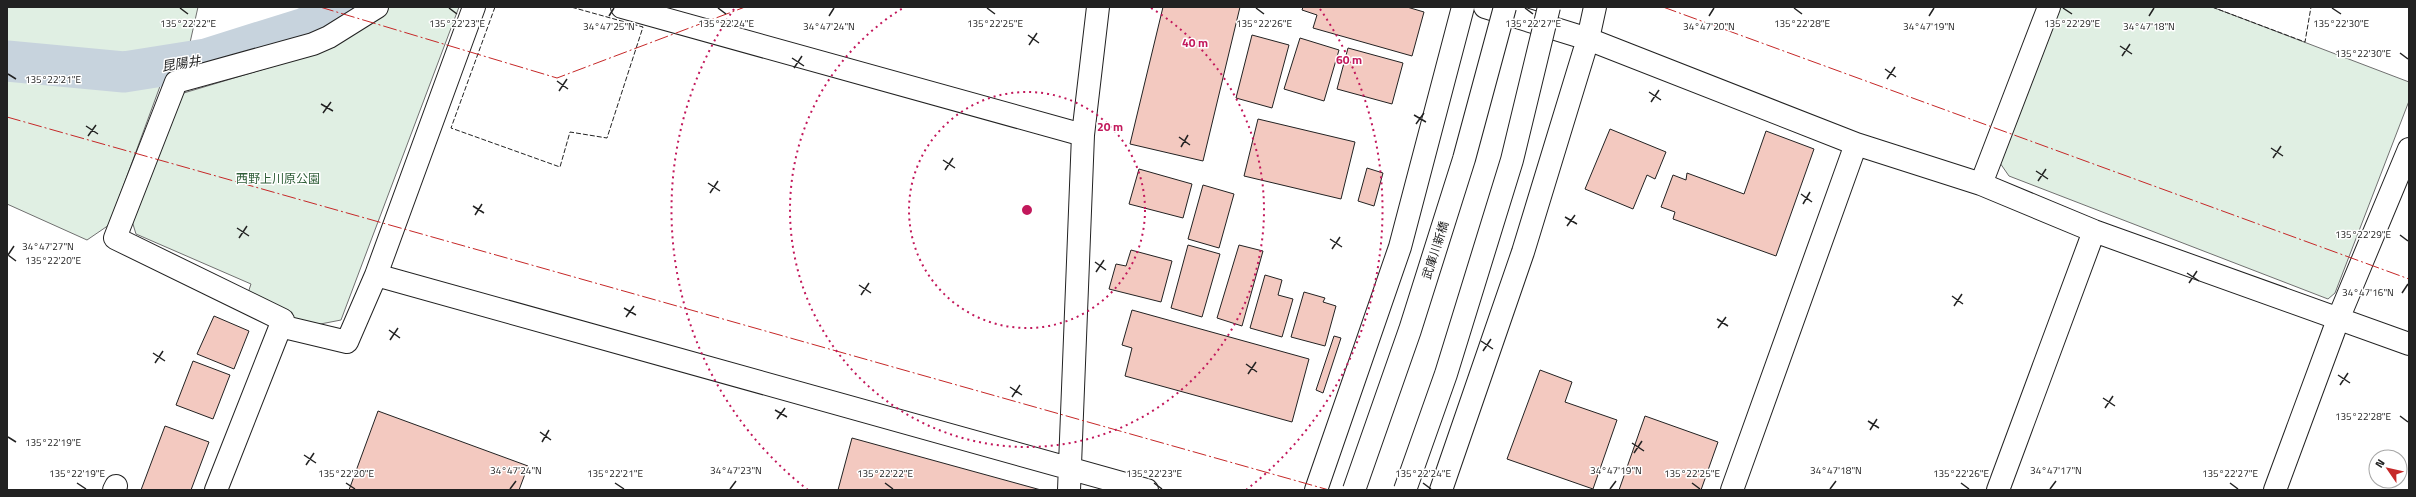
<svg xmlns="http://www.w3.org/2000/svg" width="2416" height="497" viewBox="0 0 2416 497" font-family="'Titillium Web','Noto Sans JP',sans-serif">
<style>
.green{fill:#e0efe3;stroke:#6f6f6f}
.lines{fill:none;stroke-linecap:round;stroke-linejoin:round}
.canal{stroke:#c7d3dd;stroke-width:41}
.building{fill:#f3c9c0;stroke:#222}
.minor-casing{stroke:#222;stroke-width:24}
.minor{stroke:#fff;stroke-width:22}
.minor-bridge-casing{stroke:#222;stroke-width:24;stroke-linecap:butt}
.minor-bridge{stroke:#fff;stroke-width:22}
.fence{stroke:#222;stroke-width:1;stroke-dasharray:5 2;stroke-linecap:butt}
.power{stroke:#c62828;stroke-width:1;stroke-dasharray:14 3 2 3;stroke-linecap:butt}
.ticks{fill:none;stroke:#222;stroke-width:1.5}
.ring{fill:none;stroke:#c2185b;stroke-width:2;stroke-dasharray:2 4}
.labels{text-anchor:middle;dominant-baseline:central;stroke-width:3;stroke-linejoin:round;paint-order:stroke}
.park-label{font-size:12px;fill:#2f5e38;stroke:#fff}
.street-label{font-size:12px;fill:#222;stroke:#fff}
.water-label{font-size:13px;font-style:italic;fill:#222;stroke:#fff}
.ticks-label{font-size:10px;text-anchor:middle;fill:#222;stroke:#fff;stroke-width:3;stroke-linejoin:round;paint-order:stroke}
.centre{fill:#c2185b;stroke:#fff;stroke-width:2}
.ring-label{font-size:12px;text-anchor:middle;font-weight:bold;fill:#c2185b;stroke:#fff;stroke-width:3;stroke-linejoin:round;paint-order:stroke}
</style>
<rect width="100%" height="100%" fill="#fff"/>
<path class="green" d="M7 7H198L187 56 122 66 7 54Z
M314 7H354L326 21 313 20Z
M388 7H459L341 320 305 327 247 296 251 284 136 234 132 221 177 95 308 56Z
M2058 7H2212L2409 82V101L2335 293 2328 299 2009 176 2000 163Z
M7 67 115 79 166 70 109 225 87 240 7 204Z"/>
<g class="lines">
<path class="canal" d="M7 61 124 72 206 59 305 28 346 7"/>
</g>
<path class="building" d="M1163 7H1240L1203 161 1130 144Z
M1303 7H1407L1424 12 1412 56 1313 28 1317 15 1302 10Z
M1252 35 1289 45 1272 108 1236 98Z
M1300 38 1339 50 1324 101 1284 89Z
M1348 48 1403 63 1392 104 1337 89Z
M1258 119 1355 142 1341 199 1244 176Z
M1610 129 1666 152 1655 179 1647 175 1633 209 1585 189Z
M1766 131 1814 149 1776 256 1673 219 1675 212 1661 207 1673 175 1686 180 1687 173 1744 194Z
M1367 168 1383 173 1374 206 1358 201Z
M1139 169 1192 184 1183 218 1129 204Z
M1203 185 1234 194 1219 248 1188 239Z
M1188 245 1220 254 1202 317 1171 308Z
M1239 245 1263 251 1242 326 1217 318Z
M1131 250 1172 261 1161 302 1109 289 1116 264 1126 266Z
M1265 275 1282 280 1278 295 1293 299 1282 337 1250 328Z
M1304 292 1325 298 1323 302 1336 306 1325 346 1291 337Z
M1132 310 1309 359 1292 422 1125 376 1132 348 1122 345Z
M214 316 249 331 234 369 197 354Z
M1334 336 1341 338 1323 393 1316 390Z
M193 361 230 375 213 419 176 405Z
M1540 370 1572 382 1565 402 1617 420 1593 489 1507 459Z
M378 411 528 466 519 490H349Z
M1645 416 1718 442 1701 490H1619Z
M165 426 209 442 191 490H141Z
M852 438 1041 490H838Z"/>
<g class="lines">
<g class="minor-casing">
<path id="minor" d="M474 7 376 275 1147 490
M622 7 1083 135
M1485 7 1588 39 1856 144 1981 184 2094 231 2409 344
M1981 184 2049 7
M280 326 347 342 376 275
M114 490 116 486
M216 490 283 320 115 238 176 82 313 44 329 37 377 7
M1069 490 1083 135 1098 7
M1316 490 1400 247 1463 7
M1441 490 1523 252 1588 39 1595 7
M1732 490 1856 144
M1998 490 2094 231
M2275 490 2339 317 2409 149"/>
</g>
<use href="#minor" class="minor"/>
<g class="minor-bridge-casing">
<path id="minor-bridge" d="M1354 490 1410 330 1464 159 1505 7
M1405 490 1446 374 1512 160 1549 7"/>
</g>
<use href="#minor-bridge" class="minor-bridge"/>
<path class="fence" d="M495 7 451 128 560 167 570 132 607 138 643 27 571 7
M2212 7 2305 42 2311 7"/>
<path class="power" d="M320 7 557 78 745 7
M1663 7 2409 279
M7 117 1329 490"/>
</g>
<path class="ticks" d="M180 8 188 14M449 8 457 14M718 8 726 14M987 8 995 14M1256 8 1264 14M1525 8 1533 14M1794 8 1802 14M2063 8 2072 14M2332 8 2341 14M609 16 614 8M829 16 834 8M1709 16 1714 8M1929 16 1934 8M2149 16 2154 8M1028 35 1039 43M1029 45 1037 33M2120 46 2132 54M2400 53 2408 59M2122 56 2130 44M792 58 804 66M794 68 802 56M1885 69 1896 77M8 74 16 79M1887 79 1895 67M557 81 568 89M559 91 567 79M1649 92 1661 100M1651 102 1659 90M321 104 333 111M323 113 331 102M1414 115 1426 122M1416 124 1424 113M86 126 98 134M88 136 96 125M1179 137 1190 145M1181 147 1188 135M2271 148 2283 156M2273 158 2281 146M943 160 955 168M945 170 953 158M2036 171 2048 179M2038 181 2046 169M708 183 720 191M710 193 718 181M1801 194 1812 202M1803 204 1810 192M473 206 484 213M475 215 482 204M1565 217 1577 224M1567 226 1575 215M237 228 249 236M2400 235 2408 241M239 238 247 226M1330 239 1342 247M1332 249 1340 237M8 255 16 261M8 255 14 246M1095 262 1106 270M1096 272 1104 260M2187 273 2199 281M2189 283 2197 271M859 285 871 293M2402 293 2408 284M861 295 869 283M1952 296 1963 304M1954 306 1962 294M624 308 636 315M626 317 634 306M1717 319 1728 326M1718 328 1726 317M389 330 400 338M390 340 398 328M1481 341 1493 349M1483 351 1491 339M153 353 165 361M155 363 163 351M1246 364 1257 372M1248 374 1256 362M2338 375 2350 383M2340 385 2348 373M1010 387 1022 395M1012 397 1020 385M2103 398 2115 406M2105 408 2113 396M775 410 787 417M2400 416 2408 422M777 419 785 408M1868 421 1879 428M1870 430 1877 419M540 432 551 440M8 437 16 442M542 442 549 430M1632 443 1644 451M1634 453 1642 441M304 455 316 463M306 465 314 453M77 483 86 489M346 483 355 489M615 483 624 489M885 483 893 489M1154 483 1162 489M1423 483 1431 489M1692 483 1700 489M1961 483 1969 489M2230 483 2238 489M510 489 516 481M730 489 736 481M1610 489 1616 481M1830 489 1836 481M2050 489 2056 481"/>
<g class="ring">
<circle cx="1027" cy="210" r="118"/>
<path d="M1151 8A237 237 0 1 1 903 8"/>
<path d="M808 490A355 355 0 0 1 734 9M1320 9A355 355 0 0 1 1246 490"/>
</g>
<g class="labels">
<g class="park-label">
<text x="278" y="178">西野上川原公園</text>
</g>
<g class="street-label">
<text transform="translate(1435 250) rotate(-72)">武庫川新橋</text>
</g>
<g class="water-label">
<text transform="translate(181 63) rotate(-9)">昆陽井</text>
</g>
</g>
<g class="ticks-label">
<text x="188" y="27">135°22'22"E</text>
<text x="457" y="27">135°22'23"E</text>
<text x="726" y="27">135°22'24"E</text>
<text x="995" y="27">135°22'25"E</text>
<text x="1264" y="27">135°22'26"E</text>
<text x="1533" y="27">135°22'27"E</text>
<text x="1802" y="27">135°22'28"E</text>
<text x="2072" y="27">135°22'29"E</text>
<text x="2341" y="27">135°22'30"E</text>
<text x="609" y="30">34°47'25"N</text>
<text x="829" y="30">34°47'24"N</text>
<text x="1709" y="30">34°47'20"N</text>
<text x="1929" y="30">34°47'19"N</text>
<text x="2149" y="30">34°47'18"N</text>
<text x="2363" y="57">135°22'30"E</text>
<text x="53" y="83">135°22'21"E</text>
<text x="2363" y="238">135°22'29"E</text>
<text x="48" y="250">34°47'27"N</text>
<text x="53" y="264">135°22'20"E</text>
<text x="2368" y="296">34°47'16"N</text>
<text x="2363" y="420">135°22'28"E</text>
<text x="53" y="446">135°22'19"E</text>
<text x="516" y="474">34°47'24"N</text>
<text x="736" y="474">34°47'23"N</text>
<text x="1616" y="474">34°47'19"N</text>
<text x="1836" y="474">34°47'18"N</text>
<text x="2056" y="474">34°47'17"N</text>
<text x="77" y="477">135°22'19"E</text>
<text x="346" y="477">135°22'20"E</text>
<text x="615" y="477">135°22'21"E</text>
<text x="885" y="477">135°22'22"E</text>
<text x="1154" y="477">135°22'23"E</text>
<text x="1423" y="477">135°22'24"E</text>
<text x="1692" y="477">135°22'25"E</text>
<text x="1961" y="477">135°22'26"E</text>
<text x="2230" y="477">135°22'27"E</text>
</g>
<circle cx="1027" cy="210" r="6" class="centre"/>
<g class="ring-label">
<text x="1195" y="47">40 m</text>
<text x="1349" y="64">60 m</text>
<text x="1110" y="131">20 m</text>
</g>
<rect width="2416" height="497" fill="none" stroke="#222222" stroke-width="16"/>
<g transform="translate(2388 469) rotate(304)"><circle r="19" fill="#ffffff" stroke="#a7a7a7"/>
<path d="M0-3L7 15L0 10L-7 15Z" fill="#c62828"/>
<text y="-6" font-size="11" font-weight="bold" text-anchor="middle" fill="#222222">N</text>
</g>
</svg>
